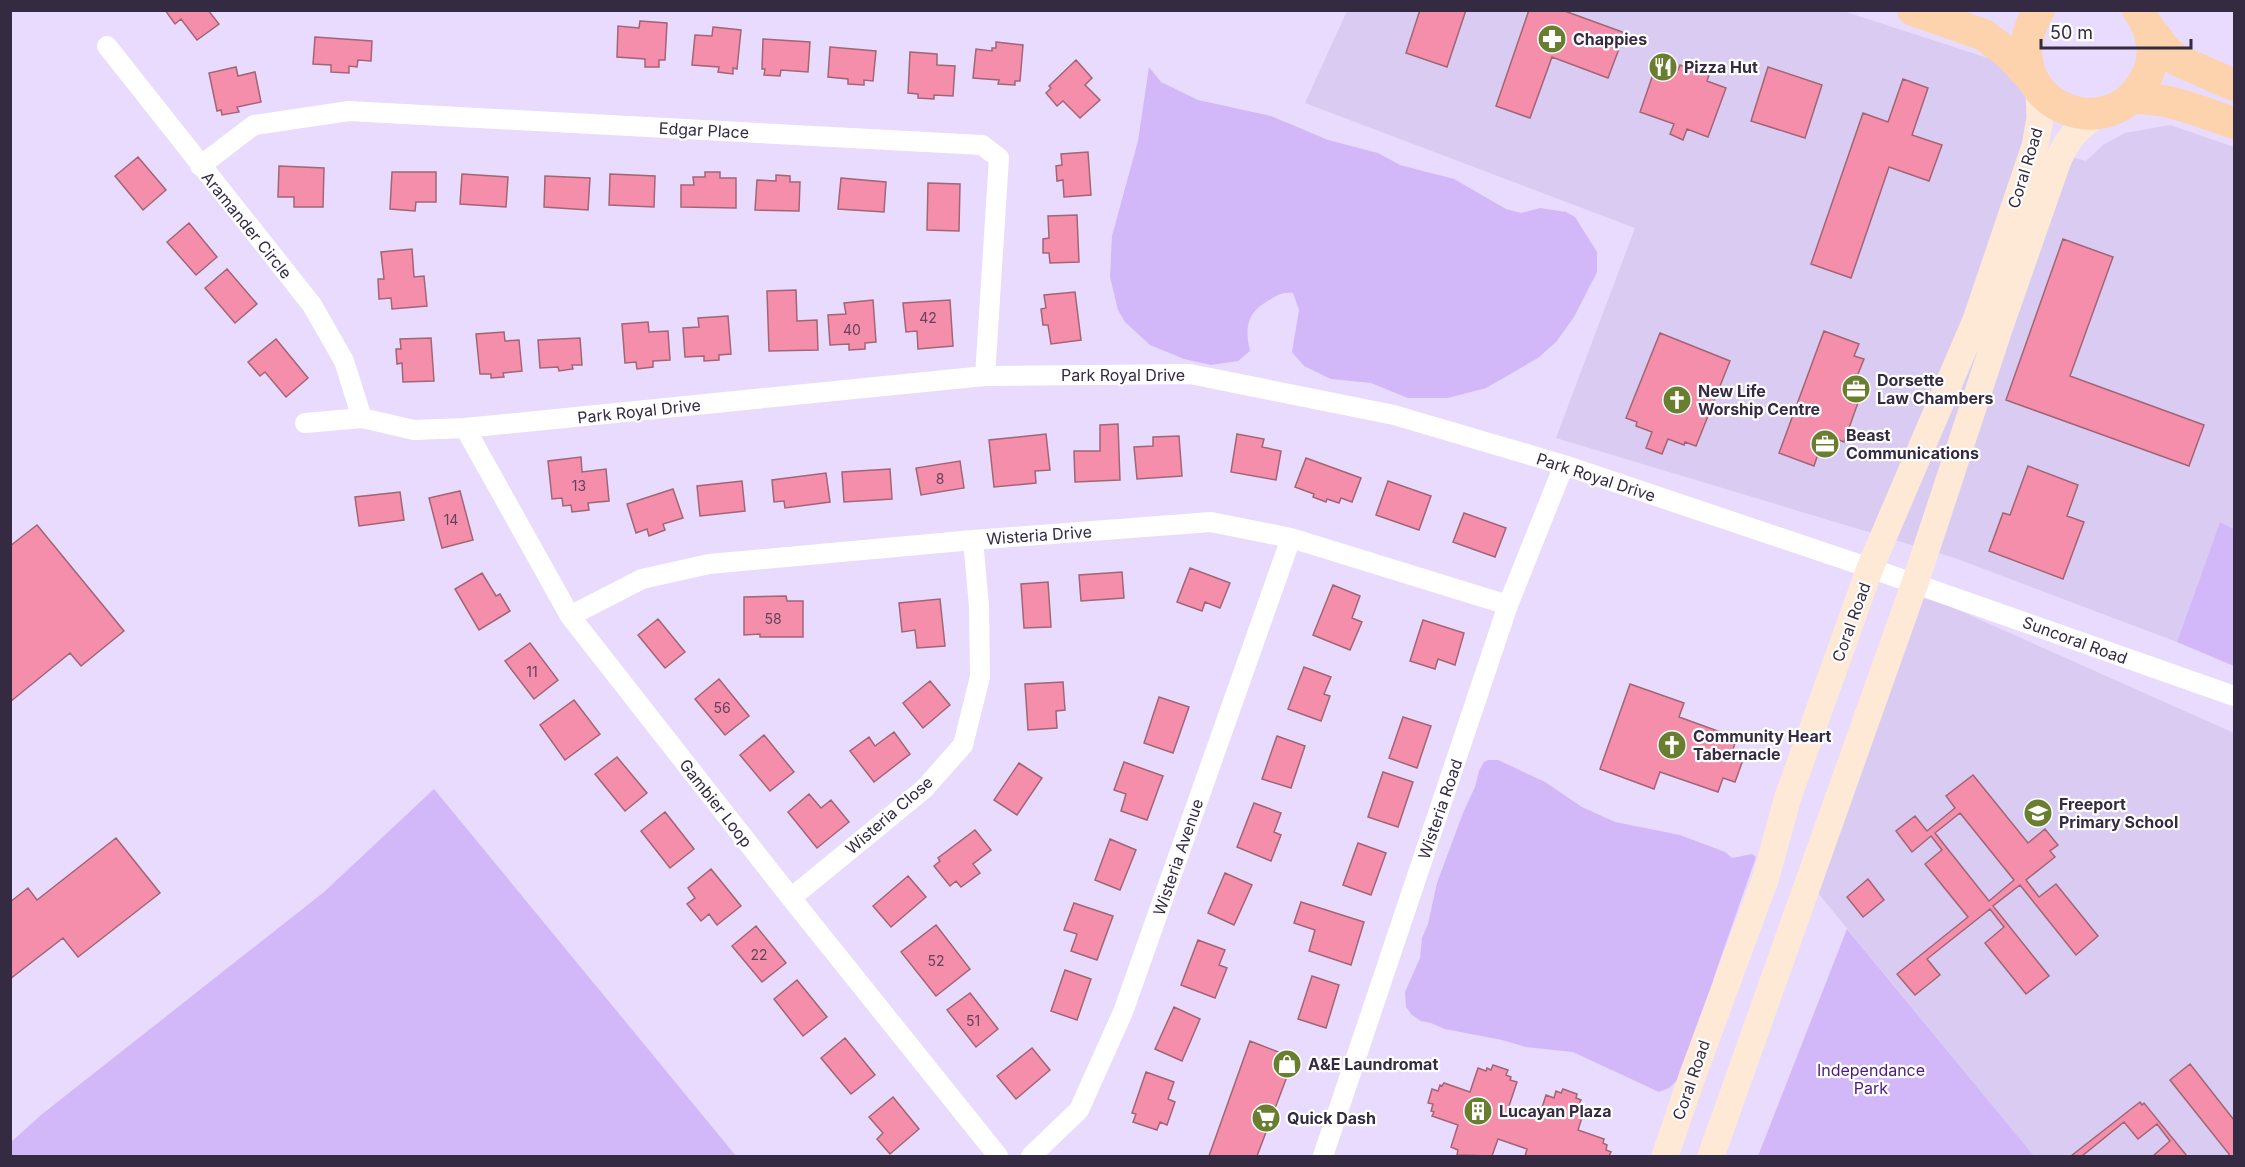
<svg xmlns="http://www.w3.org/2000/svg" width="2245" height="1167" viewBox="0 0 2245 1167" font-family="Inter,sans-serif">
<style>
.built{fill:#d9cbf1}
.green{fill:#d2b8f9}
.building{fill:#f58eab;stroke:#a26575;stroke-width:1.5;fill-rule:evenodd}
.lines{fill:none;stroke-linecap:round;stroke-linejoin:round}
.minor{stroke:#fff;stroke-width:20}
.secondary{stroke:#fee9d6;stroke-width:27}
.primary{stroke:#fdd3ad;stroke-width:32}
.labels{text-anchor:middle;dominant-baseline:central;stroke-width:4.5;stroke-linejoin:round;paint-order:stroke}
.number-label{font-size:14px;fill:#64435c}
.poi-label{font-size:16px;font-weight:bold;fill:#342a41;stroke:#fff;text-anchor:start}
.street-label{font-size:16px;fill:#342a41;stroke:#fff}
.park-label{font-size:16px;fill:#4e197e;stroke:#fff}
</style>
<rect width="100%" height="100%" fill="#e8dbfe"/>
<path class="built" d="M1840 10 2003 63 2025 96 2029 115 2025 144 2086 161 2103 145 2125 133 2170 125 2234 147V529L2220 522 2177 642 1955 558 1556 438 1635 228 1305 103 1347 11Z
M1911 589 2234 733V1156H2034L1818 893Z"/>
<path class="green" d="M1149 67 1161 82 1198 100 1271 116 1328 140 1378 153 1400 165 1454 179 1506 209 1521 213 1540 208 1566 212 1575 217 1597 252V272L1574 317 1556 342 1538 358 1486 388 1448 398H1408L1371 383 1331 379 1304 366 1292 352 1299 310 1293 293C1283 292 1279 294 1271 299 1248 311 1244 326 1250 351L1238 361 1211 365 1184 359 1150 345 1125 322 1118 310 1110 277 1112 236 1138 141Z
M2220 522 2234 529V666L2177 642Z
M1488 760H1498L1545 782 1582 807 1615 822 1680 835 1725 852 1732 858 1752 854 1756 857 1714 977 1698 1047 1684 1074 1669 1088 1659 1092 1573 1052 1526 1047 1502 1040 1445 1029 1431 1023 1421 1021 1412 1015 1406 1007 1405 992 1420 958 1422 938 1428 924 1437 883 1463 813 1475 787 1479 771 1484 762Z
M434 789 736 1156H11V1142L41 1115 324 892Z
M1847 929 2034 1156H1758Z"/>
<path class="building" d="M165 10H208L219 24 197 40 181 19 175 24Z
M1420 10H1466L1447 67 1406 53Z
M1529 10H1562L1625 33 1608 78 1552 57 1530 118 1496 106Z
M640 21 667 23 665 60H659V67H645V59L617 57 618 26 639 28Z
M713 27 741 30 737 69 733 68V74L718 72 719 67 692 65 695 35 712 36Z
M315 37 372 41 371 61 358 60 357 67 349 66V73L331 72V65L313 64Z
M763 39 810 42 808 72 781 70 780 76 764 75 765 69H762Z
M996 42 1023 45 1020 81H1015V85L998 84 999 80 973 78 976 49 992 51V48H996Z
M830 47 876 51 873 81 864 80V85L848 84V79L828 77Z
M910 52 937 54V65L955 66 953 96 934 95V99L918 98V94L908 93Z
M1076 60 1092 78 1085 85 1100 100 1080 118 1063 101 1057 106 1046 93 1051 88 1049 86Z
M1657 63 1678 70 1680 65 1709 75 1707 81 1726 88 1708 137 1687 129 1683 140 1670 134 1674 124 1640 112Z
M236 67 238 76 255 72 261 102 237 107 239 112 222 115 221 110 217 111 209 73Z
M1768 67 1822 85 1805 138 1751 121Z
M1903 79 1928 88 1912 135 1942 145 1929 181 1889 167 1851 278 1811 264 1863 113 1888 122Z
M1088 152 1091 195 1064 197 1063 180 1057 181 1056 166 1062 165 1061 154Z
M138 157 166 190 143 210 115 176Z
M279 166 324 168 323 207H294V197H278Z
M392 172H436V202H416L415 211 390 209Z
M705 172H720V178H736V208L681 207V185H694L693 177H705Z
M462 174 508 177 506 207 460 204Z
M610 174 655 176 654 207 609 205Z
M776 175 790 176V182H800L799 211 755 210 757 180 776 181Z
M545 176 590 178 588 210 544 207Z
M841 178 886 182 884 212 838 209Z
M928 183 960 184 959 231 927 230Z
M1077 215 1079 262 1050 263 1049 253H1043V239L1049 238 1048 216Z
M189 223 217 257 196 275 167 242Z
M2063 239 2113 257 2070 376 2204 425 2189 466 2006 400Z
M412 249 414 277 424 276 427 306 392 309 391 298 379 299 378 279H384L381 252Z
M227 269 257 304 235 323 205 288Z
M796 290 797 321 817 320 818 350 769 351 767 291Z
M1075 292 1081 340 1051 344 1048 325H1043L1041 309 1046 308 1044 295Z
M873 300 876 342 865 343V349L849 350V344L830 345 828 315 846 314 844 303Z
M950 300 953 346 918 349 917 331 906 332 903 303Z
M728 316 731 354 719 355V360L704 361V356L685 357 683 328 699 327 698 318Z
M648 322 649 332 668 331 670 360 653 361V367L637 369 636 362 625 363 622 324Z
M1824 331 1859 344 1854 356 1864 359 1856 379 1865 383 1844 442 1834 438 1828 455 1819 451 1814 466 1779 453Z
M504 332 505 341 519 340 522 371 503 373 504 377 491 378V374H480L476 334Z
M1660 333 1730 361 1696 446 1685 442 1684 445 1668 439 1662 454 1646 448 1652 432 1636 426 1637 422 1626 418Z
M431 338 434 381 403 382 402 363 397 364 396 349H401L400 339Z
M580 338 582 365H572L573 369 559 371 558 367 540 368 538 340Z
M276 339 308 378 286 397 265 372 260 376 248 362Z
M1118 424 1120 480 1075 482 1074 451H1100V425Z
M1046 434 1050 470 1035 471 1036 483 994 487 989 440Z
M1237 434 1264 439 1262 447 1281 451 1276 480 1231 472Z
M1179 436 1182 476 1137 479 1134 447 1153 446V437Z
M581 457 582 472 606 469 609 501 588 503 589 510 572 512 571 505 563 506 562 498 552 499 548 461Z
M1306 458 1361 478 1352 502 1341 498 1339 503 1327 499 1326 502 1313 497 1314 494 1295 487Z
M960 461 964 488 921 495 916 468Z
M2028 466 2078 485 2067 516 2084 522 2063 579 1989 551 2003 513 2010 515Z
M890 469 892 499 844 502 842 472Z
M826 473 830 502 785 508 784 501 774 502 772 480Z
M742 481 745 511 700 516 697 486Z
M1388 481 1431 496 1419 530 1376 515Z
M673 489 683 518 663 524 665 530 649 536 647 529 636 533 627 504Z
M460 491 473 540 442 548 429 498Z
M400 492 404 520 359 526 355 497Z
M1464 513 1506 528 1495 557 1453 542Z
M37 525 124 631 81 666 70 653 10 702V546Z
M1190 568 1230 583 1220 608 1205 602 1202 611 1177 602Z
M1122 572 1124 598 1081 601 1079 575Z
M482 573 496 596 500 594 510 611 479 630 455 589Z
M1048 582 1051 627 1024 628 1021 584Z
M1333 585 1360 596 1352 618 1362 622 1350 650 1313 635Z
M786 596 787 601H803V637H760V634L744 635V597Z
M940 599 945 646 917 648 915 630 902 632 899 603Z
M658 619 685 652 665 668 638 635Z
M1423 620 1464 633 1455 665 1438 659 1435 669 1410 661Z
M530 643 558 680 534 699 505 661Z
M1304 667 1331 677 1324 694 1330 696 1321 721 1288 709Z
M719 679 749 716 725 735 695 699Z
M930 681 950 705 923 728 903 703Z
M1063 682 1065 710 1056 711 1057 728 1028 730 1025 684Z
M1630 684 1684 703 1679 717 1737 738 1732 752 1744 757 1735 782 1723 778 1718 792 1660 772 1654 789 1600 769Z
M1159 697 1189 707 1173 753 1144 743Z
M574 700 600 734 565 760 540 725Z
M1403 717 1431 726 1417 768 1389 758Z
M894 732 910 754 874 782 850 751 869 737 875 746Z
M764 735 794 772 770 791 740 755Z
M1277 736 1305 746 1291 788 1262 779Z
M617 757 647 793 625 811 595 774Z
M1124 762 1163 776 1147 820 1121 811 1126 794 1114 790Z
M1019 763 1042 778 1017 815 994 800Z
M1383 772 1413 782 1398 827 1368 817Z
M1973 775 2028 843 2045 829 2058 845 2050 851 2055 857 2026 880 2039 897 2056 884 2098 936 2076 955 2020 885 1993 906 2049 976 2026 994 1985 943 2004 927 1990 909 1927 959 1940 975 1915 995 1897 974 1968 917 1925 864 1942 850 1931 836 1912 852 1896 831 1915 816 1927 831 1955 808 1946 796ZM1960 813 2014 880 1989 901 1935 833Z
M809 794 821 808 831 800 849 822 817 848 788 812Z
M1254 803 1281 813 1274 832 1281 835 1271 861 1237 847Z
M665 812 694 849 670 868 641 831Z
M975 830 991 850 973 864 980 873 961 887 956 881 950 886 934 866 940 861 938 858Z
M116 838 160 893 78 957 63 938 10 979V902L28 888 37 900Z
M1110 839 1136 850 1120 890 1095 880Z
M1358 843 1386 853 1371 895 1343 885Z
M711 869 741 906 717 925 709 914 701 921 687 904 695 898 688 888Z
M1225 873 1252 885 1234 925 1208 913Z
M908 876 926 897 891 927 873 906Z
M1868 879 1884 900 1863 917 1847 897Z
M1301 902 1364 922 1351 965 1309 951 1315 930 1294 923Z
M1074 903 1113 916 1097 960 1071 951 1077 934 1064 930Z
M936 925 970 969 936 996 901 952Z
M756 926 786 963 762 982 732 946Z
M1198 940 1225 950 1219 965 1227 968 1215 998 1181 985Z
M1065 970 1091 979 1077 1020 1051 1011Z
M1312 976 1339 985 1326 1028 1298 1019Z
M797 980 827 1017 803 1036 774 999Z
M970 993 998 1029 976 1047 947 1010Z
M1174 1007 1200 1019 1182 1061 1155 1049Z
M845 1038 875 1075 851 1094 821 1058Z
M1250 1041 1294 1058 1257 1156H1209Z
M1032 1048 1050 1070 1016 1099 997 1076Z
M2190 1064 2234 1120V1156H2228L2229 1154 2170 1080Z
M1493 1065 1508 1070 1506 1075 1511 1077 1510 1080 1517 1082 1509 1106 1539 1117 1546 1095 1554 1098 1556 1091 1561 1093 1563 1089 1577 1094 1576 1098 1581 1100 1578 1106 1585 1108 1578 1130 1604 1139 1603 1143 1607 1145 1606 1150 1611 1152 1609 1156H1525L1527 1149 1498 1139 1492 1156 1457 1155 1458 1150 1451 1147 1458 1125 1432 1116 1434 1112 1431 1111 1433 1104 1428 1103 1432 1089 1438 1091 1440 1085 1442 1086 1444 1083 1470 1092 1478 1068 1486 1071 1487 1068 1491 1070Z
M1146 1072 1174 1082 1168 1099 1175 1102 1167 1125 1160 1122 1157 1130 1133 1122 1136 1114 1132 1113Z
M893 1097 919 1129 890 1154 877 1139 883 1133 869 1117Z
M2140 1102 2142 1105 2144 1103 2187 1156H2153L2170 1141 2157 1124 2138 1139 2124 1122 2082 1156H2071Z"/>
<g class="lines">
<path class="minor" d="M107 46 312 305 344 361 362 418
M200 166 254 125 349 111 982 145 999 158 985 376
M305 423 362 418 414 430 465 428 985 376 1190 374 1394 415 1564 465 1870 568 2234 696
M465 428 570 616 791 898 998 1156
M570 616 642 579 709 564 973 540 1211 522 1291 538 1508 605
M791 898 924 789 963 745 980 677 979 606 973 540
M1031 1156 1079 1110 1123 1012 1291 538
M1323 1156 1508 605 1564 465"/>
<path class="secondary" d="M1665 1156 1692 1077 1766 877 1788 797 1870 568 1976 320 2035 146 2040 118 2039 90
M1711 1156 1915 583 1999 329 2057 163C2066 140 2079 125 2100 113"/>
<path class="primary" d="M1913 10 1984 35 2009 54 2032 79
M2039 10C1986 99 2113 158 2149 71 2157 51 2151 28 2138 10
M2148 27 2164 48 2177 60 2234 85
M2131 98C2168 97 2200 112 2234 123"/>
</g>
<defs>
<g id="pharmacy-disc" transform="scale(1.5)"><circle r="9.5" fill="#697e2f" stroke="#fff"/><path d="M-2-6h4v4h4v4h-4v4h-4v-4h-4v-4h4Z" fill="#fff"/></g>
<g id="restaurant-disc" transform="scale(1.5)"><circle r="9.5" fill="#697e2f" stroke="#fff"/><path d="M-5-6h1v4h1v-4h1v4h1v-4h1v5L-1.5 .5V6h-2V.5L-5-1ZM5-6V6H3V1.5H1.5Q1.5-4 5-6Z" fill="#fff"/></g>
<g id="office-disc" transform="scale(1.5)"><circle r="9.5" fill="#697e2f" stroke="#fff"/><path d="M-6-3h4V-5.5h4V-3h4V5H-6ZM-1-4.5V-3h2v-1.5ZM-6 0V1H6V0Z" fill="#fff"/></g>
<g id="church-disc" transform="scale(1.5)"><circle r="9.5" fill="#697e2f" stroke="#fff"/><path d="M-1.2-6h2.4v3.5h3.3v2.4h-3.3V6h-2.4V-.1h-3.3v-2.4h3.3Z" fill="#fff"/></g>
<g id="school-disc" transform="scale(1.5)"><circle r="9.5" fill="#697e2f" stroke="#fff"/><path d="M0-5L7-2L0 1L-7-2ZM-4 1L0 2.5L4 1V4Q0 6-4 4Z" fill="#fff"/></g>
<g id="shop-disc" transform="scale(1.5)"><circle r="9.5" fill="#697e2f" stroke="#fff"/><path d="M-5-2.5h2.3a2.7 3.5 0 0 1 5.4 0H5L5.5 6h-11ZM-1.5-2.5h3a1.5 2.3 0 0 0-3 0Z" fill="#fff"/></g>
<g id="building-disc" transform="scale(1.5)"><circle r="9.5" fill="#697e2f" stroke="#fff"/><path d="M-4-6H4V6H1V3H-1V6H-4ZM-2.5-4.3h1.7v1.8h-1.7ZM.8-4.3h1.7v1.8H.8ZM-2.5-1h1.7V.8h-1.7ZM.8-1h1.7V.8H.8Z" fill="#fff"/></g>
<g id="supermarket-disc" transform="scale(1.5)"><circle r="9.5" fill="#697e2f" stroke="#fff"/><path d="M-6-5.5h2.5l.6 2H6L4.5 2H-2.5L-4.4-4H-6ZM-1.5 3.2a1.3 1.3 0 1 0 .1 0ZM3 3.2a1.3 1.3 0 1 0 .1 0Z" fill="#fff"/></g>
</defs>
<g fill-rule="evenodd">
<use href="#pharmacy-disc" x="1552" y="39"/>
<use href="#restaurant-disc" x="1663" y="67"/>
<use href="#office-disc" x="1856" y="389"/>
<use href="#church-disc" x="1677" y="400"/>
<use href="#office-disc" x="1825" y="444"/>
<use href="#church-disc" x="1672" y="745"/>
<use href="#school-disc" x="2038" y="813"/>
<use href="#shop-disc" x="1287" y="1064"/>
<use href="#building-disc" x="1478" y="1111"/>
<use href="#supermarket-disc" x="1266" y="1118"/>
</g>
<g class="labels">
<g class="number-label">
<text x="928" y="317">42</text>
<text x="852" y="329">40</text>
<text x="940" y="478">8</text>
<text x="579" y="485">13</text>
<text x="451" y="519">14</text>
<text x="773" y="618">58</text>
<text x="532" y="671">11</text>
<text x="722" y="707">56</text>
<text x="759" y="954">22</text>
<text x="936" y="960">52</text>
<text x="973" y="1020">51</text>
</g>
<g class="poi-label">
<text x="1573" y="39">Chappies</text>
<text x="1684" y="67">Pizza Hut</text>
<text x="1877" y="380">Dorsette<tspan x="1877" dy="18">Law Chambers</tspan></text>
<text x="1698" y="391">New Life<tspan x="1698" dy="18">Worship Centre</tspan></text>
<text x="1846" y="435">Beast<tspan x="1846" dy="18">Communications</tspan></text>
<text x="1693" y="736">Community Heart<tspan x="1693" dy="18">Tabernacle</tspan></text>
<text x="2059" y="804">Freeport<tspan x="2059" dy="18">Primary School</tspan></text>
<text x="1308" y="1064">A&amp;E Laundromat</text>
<text x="1499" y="1111">Lucayan Plaza</text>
<text x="1287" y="1118">Quick Dash</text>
</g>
<g class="street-label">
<text transform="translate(704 130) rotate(3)">Edgar Place</text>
<text transform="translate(2025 168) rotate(-73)">Coral Road</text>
<text transform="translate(247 225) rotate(51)">Aramander Circle</text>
<text x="1123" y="375">Park Royal Drive</text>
<text transform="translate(639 411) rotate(-6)">Park Royal Drive</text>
<text transform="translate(1596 477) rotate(18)">Park Royal Drive</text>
<text transform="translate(1039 535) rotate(-4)">Wisteria Drive</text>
<text transform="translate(1851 622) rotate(-70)">Coral Road</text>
<text transform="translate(2075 640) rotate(20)">Suncoral Road</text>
<text transform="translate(716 803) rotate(52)">Gambier Loop</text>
<text transform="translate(1440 809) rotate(-71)">Wisteria Road</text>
<text transform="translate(889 815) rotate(-41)">Wisteria Close</text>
<text transform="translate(1178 857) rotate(-71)">Wisteria Avenue</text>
<text transform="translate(1691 1080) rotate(-71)">Coral Road</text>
</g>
<g class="park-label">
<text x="1871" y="1070">Independance<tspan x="1871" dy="18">Park</tspan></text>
</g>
</g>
<rect width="2245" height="1167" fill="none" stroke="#342a41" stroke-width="24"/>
<path d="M2041 39v9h150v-9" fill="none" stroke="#342a41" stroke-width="3"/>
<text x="2050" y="39" font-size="18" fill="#342a41" stroke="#ffffff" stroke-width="4.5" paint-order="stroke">50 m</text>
</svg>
